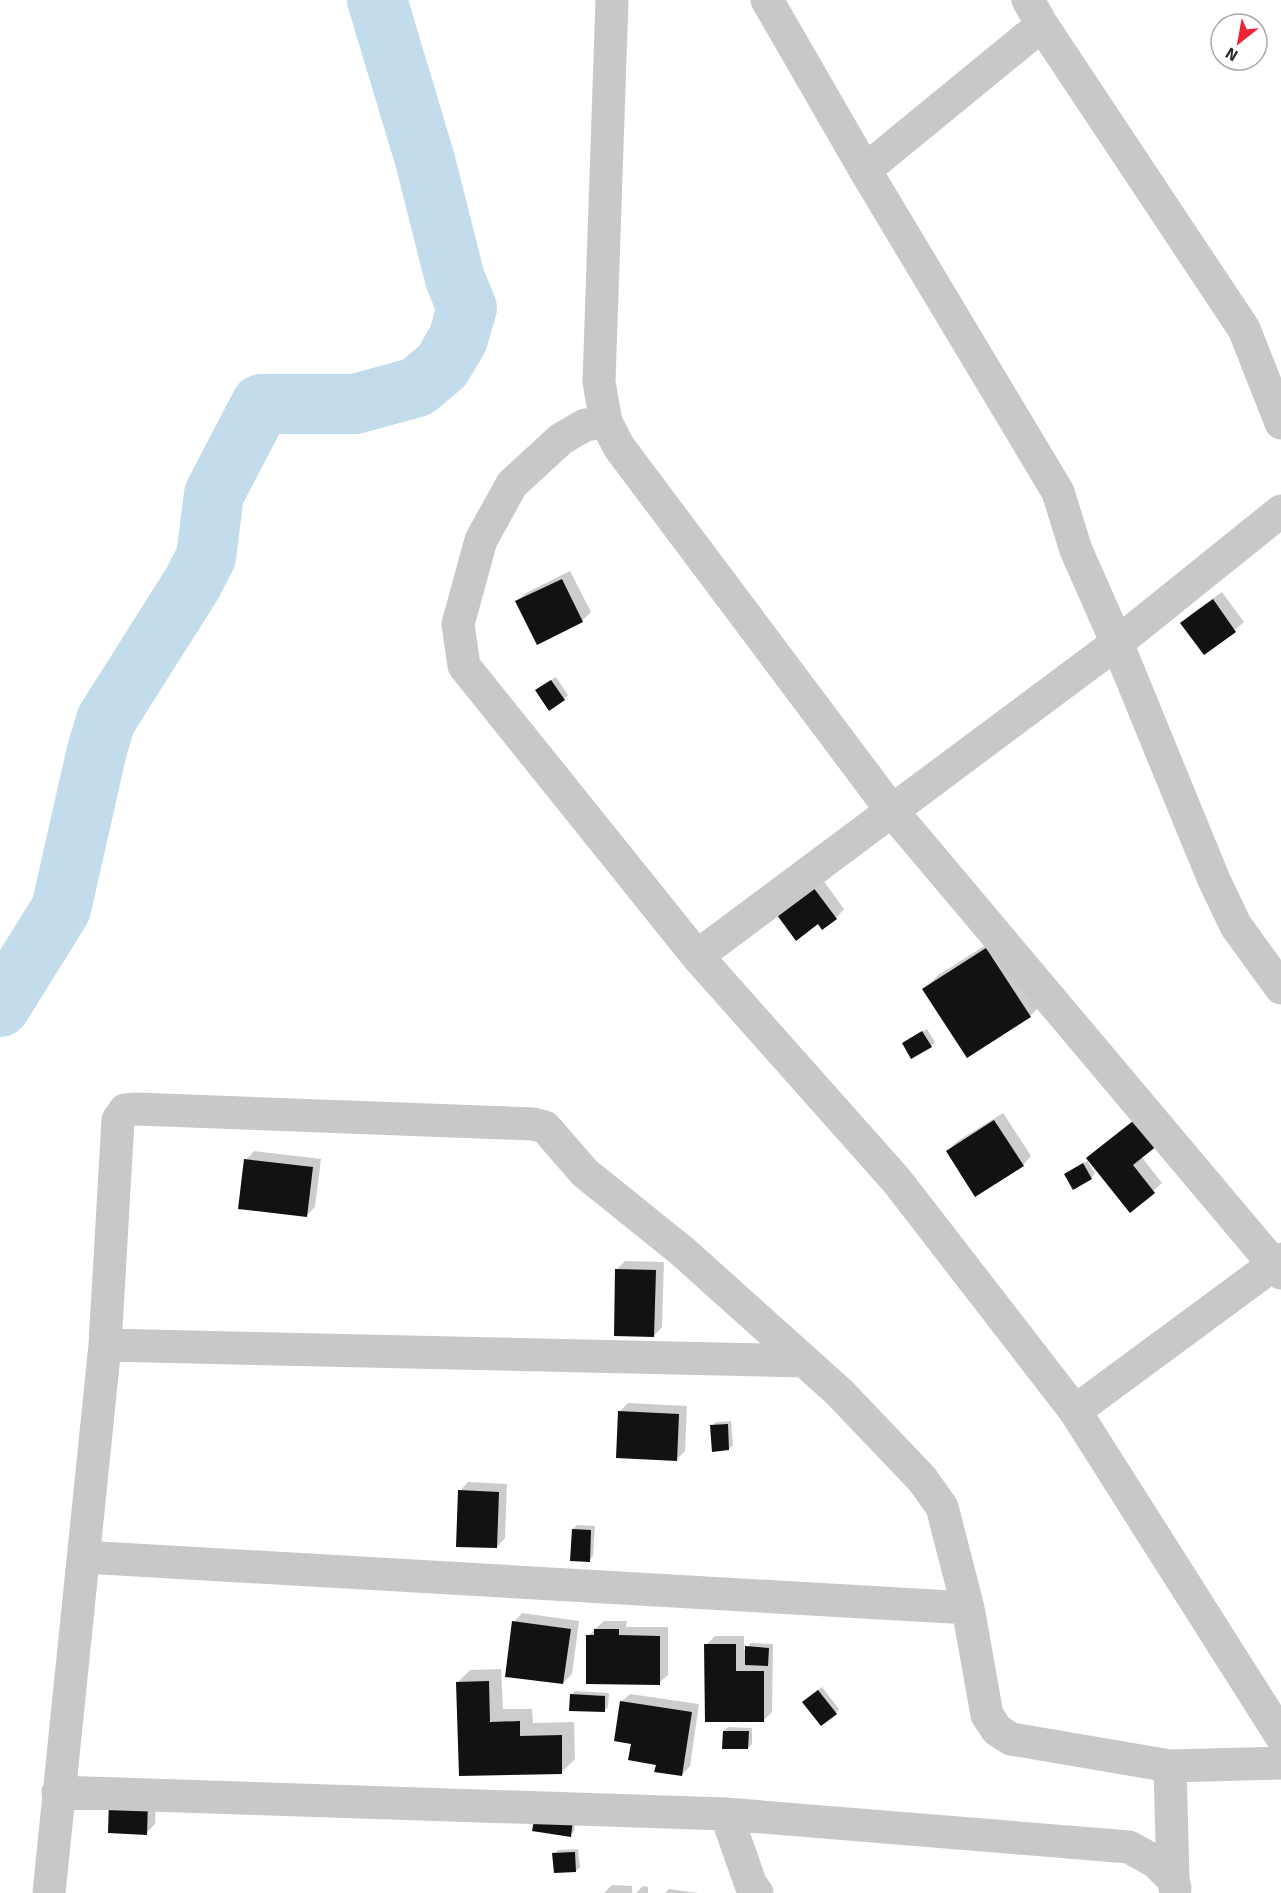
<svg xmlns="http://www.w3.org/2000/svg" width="1281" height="1893" viewBox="0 0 1281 1893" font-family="Signika,sans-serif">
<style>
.shadow{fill:#0003}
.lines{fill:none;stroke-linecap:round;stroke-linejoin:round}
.river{stroke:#c2dcec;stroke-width:60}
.building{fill:#121212}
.street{stroke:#c8c8c8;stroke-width:33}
</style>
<rect width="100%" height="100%" fill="#fff"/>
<path class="shadow" d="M570 571 591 612 582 621 517 601 526 593Z
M1222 592 1244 622 1235 630 1204 653 1182 623 1191 614Z
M556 677 568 695 564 699 540 687Z
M823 880 844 909 836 918 819 922 787 906Z
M1000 936 1043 1003 1030 1016 924 989 937 976Z
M927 1029 935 1042 931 1046 908 1040Z
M1146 1110 1141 1156 1162 1183 1130 1211 1090 1161 1088 1162 1095 1174 1091 1178 1070 1171 1089 1160 1088 1158 1096 1150Z
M1003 1113 1031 1156 1023 1165 948 1151 956 1142Z
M254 1151 321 1159 315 1207 306 1216 246 1160Z
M625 1261 664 1262 662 1327 654 1336 617 1269Z
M628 1403 687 1406 685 1451 677 1459 619 1412Z
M731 1421 733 1445 729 1449 712 1426 716 1422Z
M468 1482 507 1484 505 1538 497 1547 460 1491Z
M577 1525 595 1526 593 1556 589 1560 573 1529Z
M522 1613 579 1621 572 1674 563 1683 514 1622Z
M604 1621H627L626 1627H668V1675L659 1683 588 1636Z
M715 1636H744V1650L751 1643 773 1644 772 1712 763 1721 706 1645Z
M501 1669 503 1709H532L533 1723 574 1722 575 1759 562 1772 461 1775 457 1683 470 1670Z
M822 1687 839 1709 836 1713 807 1698Z
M575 1691 609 1693 608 1707 604 1711 571 1695Z
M630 1694 699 1704 690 1766 682 1775 632 1742 621 1702Z
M728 1727 752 1728V1744L748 1748 724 1731Z
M119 1792 156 1794 155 1824 146 1833Z
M540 1811 576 1817 574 1831 570 1835Z
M578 1849 580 1867 576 1871 554 1854 558 1850Z
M612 1885 632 1886V1893H604Z
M643 1886 648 1887V1893H636Z
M669 1889 698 1893H665Z"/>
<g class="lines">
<path class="river" d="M0 1007 61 909 97 750 106 720 192 584 206 557 214 494 261 404H355L417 387 442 366 458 339 467 308 455 279 425 160 377 0"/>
</g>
<path class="building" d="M562 579 583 622 537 645 515 601Z
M1213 599 1236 632 1204 655 1180 623Z
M551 680 565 700 549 711 535 690Z
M813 887 837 919 822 930 818 924 796 941 777 915Z
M986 948 1031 1017 967 1058 922 989Z
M922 1031 932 1047 911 1059 902 1043Z
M1137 1118 1158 1145 1133 1165 1155 1193 1130 1213 1086 1158Z
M994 1120 1024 1166 975 1197 946 1151Z
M244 1159 313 1167 307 1217 238 1209Z
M1083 1163 1092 1179 1073 1190 1064 1174Z
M615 1269 656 1270 654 1337 614 1336Z
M618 1411 679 1414 677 1461 616 1458Z
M728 1424 729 1450 712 1452 710 1425Z
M458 1490 499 1492 497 1548 456 1547Z
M572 1529 591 1530 590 1562 570 1561Z
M512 1621 571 1629 563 1684 505 1677Z
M594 1629H619V1635L660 1636V1685L586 1684V1635H594Z
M704 1644H736V1671H764V1722H705Z
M745 1646 769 1648 768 1666 745 1665Z
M489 1681 490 1722 520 1721V1736L562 1735V1774L459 1776 456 1682Z
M818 1690 837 1714 821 1726 802 1702Z
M570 1694 605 1696V1712L569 1711Z
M620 1701 692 1712 682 1776 654 1772 656 1765 628 1760 631 1744 614 1741Z
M723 1731H749L748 1749H722Z
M109 1800 148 1802 147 1835 108 1833Z
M535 1815 573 1820 571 1837 532 1831Z
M575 1852 576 1872 554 1873 552 1853Z"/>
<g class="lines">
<path class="street" d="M612 0 599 382 606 422 619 447 892 811 1281 1273
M767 0 865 170 1058 492 1076 550 1117 643 1214 880 1236 926 1281 988
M1028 0 1042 25 1244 329 1281 423
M865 170 1042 25
M606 422 585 425 561 439 512 484 481 540 458 624 464 666 697 956 897 1181 1075 1411 1281 1736
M697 956 1117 643 1281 511
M105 1345 804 1361
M1075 1411 1281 1259
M84 1557 968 1608
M58 1792 726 1814 1129 1847 1156 1862 1173 1879
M726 1814 751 1885 757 1893
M1175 1888 1173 1879 1170 1766 1281 1763
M49 1893 105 1345 118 1120 125 1110 137 1109 533 1124 545 1127 585 1173 682 1251 839 1392 922 1479 942 1507 968 1608 987 1715 997 1730 1011 1739 1170 1766"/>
</g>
<g transform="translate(1239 42) rotate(211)"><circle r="28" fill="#ffffff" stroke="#aaaaaa" stroke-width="1.5"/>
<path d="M0-4.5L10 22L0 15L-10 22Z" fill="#ee2232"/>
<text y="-9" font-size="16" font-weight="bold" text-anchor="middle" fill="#2b2b2b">N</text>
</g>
</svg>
